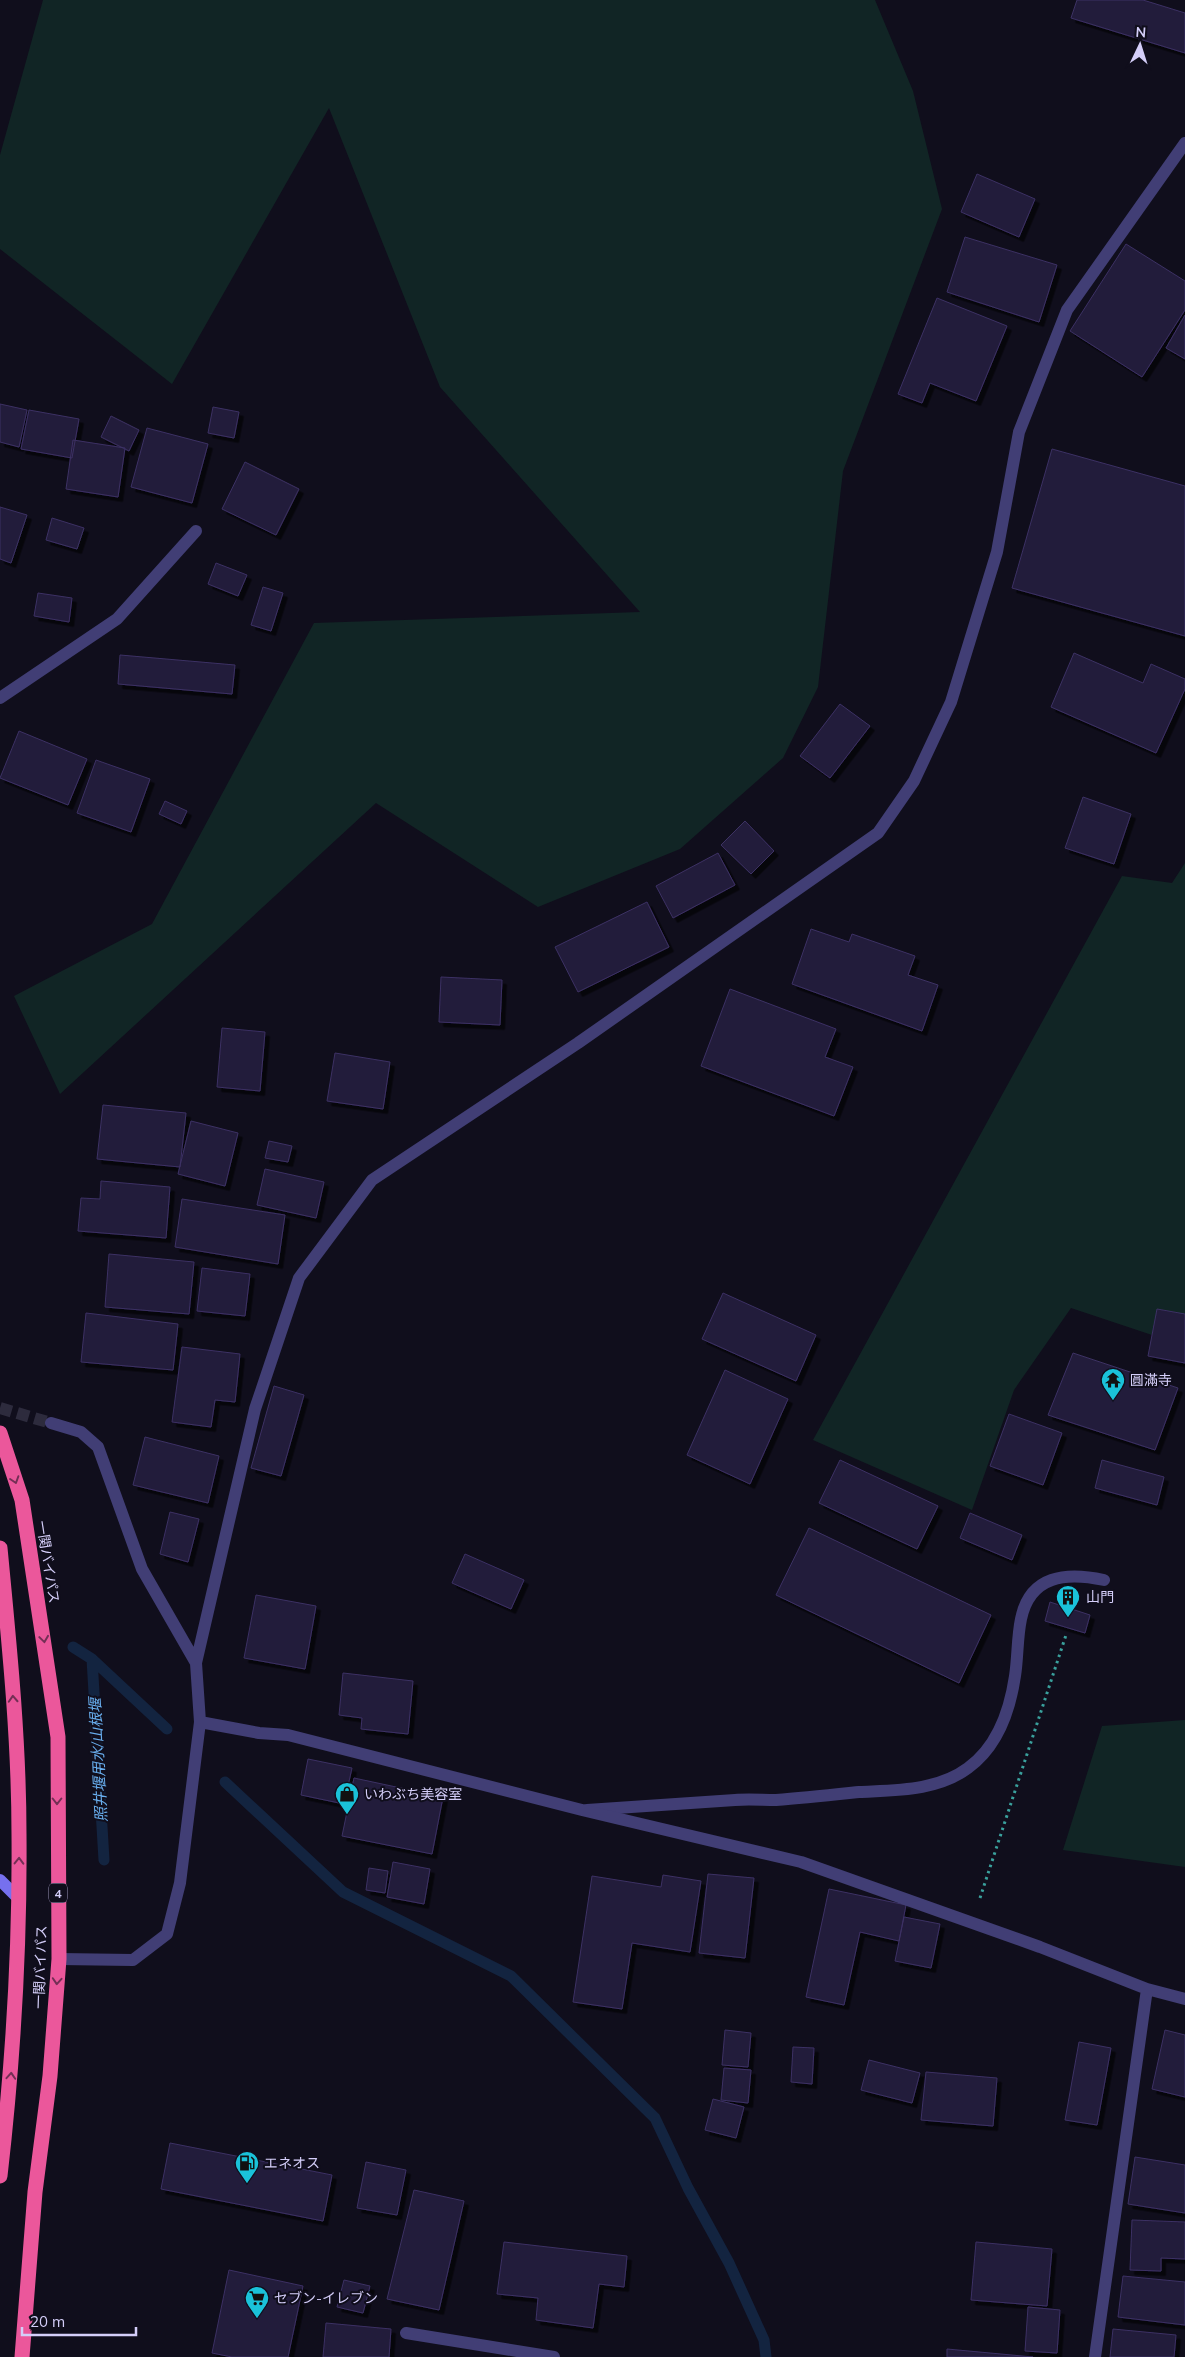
<svg xmlns="http://www.w3.org/2000/svg" width="1185" height="2357" viewBox="0 0 1185 2357" font-family="Mulish,'Noto Sans JP',sans-serif">
<style>
.green{fill:#112525}
.lines{fill:none;stroke-linecap:round;stroke-linejoin:round}
.stream{stroke:#132440;stroke-width:11}
.building{fill:#231c3a;stroke:#3c3164;filter:url(#shadow)}
.street-tunnel{stroke:#2d2b3d;stroke-width:12;stroke-dasharray:12 6;stroke-linecap:butt}
.path{stroke:#3aa19d;stroke-width:3;stroke-dasharray:2.5 4;stroke-linecap:butt}
.lane{stroke:#413e75;stroke-width:12}
.street{stroke:#413e75;stroke-width:12}
.secondary{stroke:#7670ee;stroke-width:12}
.highway{stroke:#eb579b;stroke-width:15}
.oneway{stroke:#732f55}
.labels{text-anchor:middle;dominant-baseline:central;stroke-width:4;stroke-linejoin:round;paint-order:stroke}
.shield{fill:#100e1c;stroke:#9994b7;stroke-width:1}
.shield-label{font-size:12px;font-weight:bold;fill:#d4cef9}
.poi-label{font-size:14px;fill:#d4cef9;stroke:#100e1c;text-anchor:start}
.street-label{font-size:14px;fill:#d4cef9;stroke:#100e1c}
.water-label{font-size:15px;font-style:italic;fill:#68aded;stroke:#100e1c}
</style>
<defs>
<filter id="shadow"><feDropShadow dx="4.5" dy="4.5" stdDeviation="0" flood-color="#0009"/></filter>
</defs>
<rect width="100%" height="100%" fill="#100e1c"/>
<path class="green" d="M43 0H875L913 91 942 209 843 471 818 687 783 758 680 849 538 907 376 803 60 1094 14 996 152 924 314 623 640 612 440 387 329 108 172 384 0 249V155Z
M1185 863V1346L1071 1308 1014 1390 972 1510 813 1440 1122 876 1172 883Z
M1185 1720V1867L1063 1850 1102 1726Z"/>
<g class="lines">
<path class="stream" d="M73 1647 92 1659 167 1729
M92 1659 104 1860
M225 1782 343 1892 511 1976 655 2118 688 2188 729 2263 764 2340 766 2357"/>
</g>
<path class="building" d="M1077 0H1143L1185 13V53L1071 18Z
M977 174 1035 199 1019 237 961 212Z
M965 237 1057 265 1039 322 947 292Z
M1126 244 1185 281V310L1142 377 1070 331Z
M937 298 1007 326 976 401 930 383 922 403 898 394Z
M1185 315V359L1166 348Z
M0 404 27 410 19 447 0 442Z
M213 407 239 412 234 438 208 433Z
M29 410 79 419 72 458 21 449Z
M111 416 139 430 129 451 101 437Z
M147 428 208 444 192 503 131 487Z
M73 440 125 448 118 497 66 489Z
M1052 449 1185 486V636L1012 588Z
M245 462 299 489 276 535 222 509Z
M0 507 27 515 11 563 0 559Z
M52 518 84 528 77 549 46 540Z
M216 563 247 575 238 596 208 584Z
M263 587 283 593 271 631 251 625Z
M38 593 72 598 69 622 34 616Z
M1074 653 1143 683 1151 664 1185 679V689L1156 753 1051 707Z
M120 655 235 665 232 694 118 684Z
M840 704 870 726 830 778 800 756Z
M19 731 87 759 68 805 0 778Z
M96 760 150 779 131 832 77 813Z
M1083 797 1131 814 1114 864 1065 848Z
M165 801 187 811 181 824 159 814Z
M745 821 774 851 751 874 721 845Z
M718 853 735 885 673 918 656 886Z
M647 902 669 947 578 992 555 947Z
M811 929 849 942 852 934 915 956 908 975 938 985 922 1031 792 984Z
M441 977 502 980 500 1025 439 1022Z
M730 989 836 1029 825 1057 853 1067 834 1116 701 1066Z
M222 1028 265 1032 260 1091 217 1087Z
M335 1053 390 1062 383 1109 327 1101Z
M103 1105 186 1113 180 1167 97 1159Z
M191 1121 238 1133 225 1186 178 1174Z
M269 1141 292 1146 288 1162 265 1158Z
M265 1169 324 1182 316 1218 257 1205Z
M101 1181 170 1187 166 1238 78 1231 81 1198 100 1199Z
M182 1199 285 1215 278 1264 175 1247Z
M109 1254 194 1262 189 1314 105 1307Z
M202 1268 250 1274 245 1316 197 1311Z
M723 1293 816 1335 796 1381 702 1339Z
M1157 1309 1185 1314V1363L1148 1356Z
M86 1313 178 1324 173 1370 81 1362Z
M182 1347 240 1354 235 1402 215 1400 211 1427 172 1422Z
M1073 1353 1178 1388 1155 1450 1048 1415Z
M725 1370 788 1399 750 1484 687 1455Z
M274 1386 304 1395 281 1476 251 1468Z
M1009 1414 1062 1433 1043 1485 990 1466Z
M145 1437 219 1456 208 1503 133 1485Z
M840 1460 938 1506 917 1549 819 1503Z
M1102 1460 1164 1477 1157 1505 1095 1488Z
M170 1512 199 1519 188 1562 160 1554Z
M970 1513 1022 1535 1012 1560 960 1538Z
M809 1528 991 1615 959 1683 776 1595Z
M465 1554 524 1580 511 1609 452 1583Z
M256 1595 316 1606 305 1669 244 1658Z
M1050 1602 1090 1615 1085 1633 1045 1621Z
M343 1673 413 1681 408 1734 361 1729 362 1718 339 1715Z
M308 1759 352 1768 344 1804 301 1795Z
M354 1778 443 1797 432 1854 342 1836Z
M393 1862 430 1869 424 1904 387 1897Z
M369 1868 388 1871 385 1893 366 1890Z
M708 1874 754 1878 745 1958 699 1953Z
M663 1875 701 1881 690 1952 632 1943 622 2009 573 2002 592 1876 661 1887Z
M829 1889 906 1905 899 1941 860 1932 844 2005 806 1997Z
M904 1917 940 1924 931 1968 895 1961Z
M725 2030 751 2033 748 2067 722 2065Z
M1165 2030 1185 2035V2097L1152 2089Z
M1079 2042 1111 2048 1097 2125 1065 2120Z
M793 2047 814 2048 812 2084 791 2082Z
M869 2060 920 2073 912 2103 861 2090Z
M724 2068 751 2070 748 2103 721 2100Z
M926 2072 997 2078 993 2126 921 2120Z
M713 2099 744 2107 736 2138 705 2130Z
M170 2143 332 2175 323 2221 161 2189Z
M1135 2157 1185 2165V2213L1128 2204Z
M366 2162 406 2170 397 2215 357 2208Z
M414 2190 464 2201 439 2310 387 2299Z
M1132 2220 1185 2222V2259L1161 2258V2271L1130 2270Z
M504 2242 627 2256 624 2287 599 2284 593 2328 536 2320 538 2298 497 2294Z
M976 2242 1052 2249 1047 2306 971 2300Z
M229 2270 303 2286 288 2357H232L212 2353Z
M1123 2276 1185 2282V2325L1118 2317Z
M344 2280 370 2286 363 2313 337 2307Z
M1028 2307 1060 2310 1057 2353 1025 2351Z
M326 2323 391 2329 389 2357H323Z
M1113 2329 1176 2335 1174 2357H1110Z
M947 2349 1033 2357H947Z"/>
<g class="lines">
<path class="street-tunnel" d="M0 1408 51 1423"/>
<path class="path" d="M980 1898 1066 1635"/>
<path class="lane" d="M587 1810C636 1807 685 1803 735 1800 748 1799 762 1800 776 1800 804 1798 831 1795 859 1792 896 1790 937 1791 968 1768 997 1747 1010 1710 1015 1676 1018 1657 1017 1638 1021 1619 1030 1575 1066 1572 1104 1580"/>
<path class="street" d="M0 698 117 619 196 531
M51 1423 81 1432 98 1447 142 1569 196 1663
M200 1722 259 1733 288 1735 582 1810 801 1862 1040 1947 1147 1989 1185 1999
M59 1959 133 1960 167 1934 180 1883 200 1722 196 1663 255 1409 299 1278 372 1180 578 1043 878 833 914 781 951 702 997 552 1019 432 1067 310 1185 143
M406 2333 554 2357
M1095 2357 1147 1989"/>
<path class="secondary" d="M0 1880 18 1898"/>
<path class="highway" d="M0 1433 22 1500 58 1737 59 1959 50 2076 35 2192 22 2357
M0 1548C9 1642 19 1738 19 1834 20 1948 13 2063 0 2176"/>
</g>
<defs><path id="oneway-chevron" d="M-2-3.5L2.5 0L-2 3.5" fill="none" stroke-width="1.6" stroke-linecap="round" stroke-linejoin="round" transform="scale(1.25)"/></defs>
<g class="oneway">
<use href="#oneway-chevron" transform="translate(15 1480) rotate(72)"/>
<use href="#oneway-chevron" transform="translate(44 1639) rotate(82)"/>
<use href="#oneway-chevron" transform="translate(13 1699) rotate(-93)"/>
<use href="#oneway-chevron" transform="translate(57 1801) rotate(90)"/>
<use href="#oneway-chevron" transform="translate(19 1861) rotate(-89)"/>
<use href="#oneway-chevron" transform="translate(57 1981) rotate(94)"/>
<use href="#oneway-chevron" transform="translate(11 2076) rotate(-86)"/>
</g>
<defs>
<g id="temple-pin" transform="scale(1.25)"><path d="M0 17L-7.5 6A9.5 9.5 0 1 1 7.5 6Z" fill="#1ac2d9" stroke="#100e1c"/><path d="M0-6L5-2H3V0L6.5 2.5H4V6H1.5V3h-3V6H-4V2.5H-6.5L-3 0V-2H-5Z" fill="#111"/></g>
<g id="building-pin" transform="scale(1.25)"><path d="M0 17L-7.5 6A9.5 9.5 0 1 1 7.5 6Z" fill="#1ac2d9" stroke="#100e1c"/><path d="M-4-6H4V6H1V3H-1V6H-4ZM-2.5-4.3h1.7v1.8h-1.7ZM.8-4.3h1.7v1.8H.8ZM-2.5-1h1.7V.8h-1.7ZM.8-1h1.7V.8H.8Z" fill="#111"/></g>
<g id="shop-pin" transform="scale(1.25)"><path d="M0 17L-7.5 6A9.5 9.5 0 1 1 7.5 6Z" fill="#1ac2d9" stroke="#100e1c"/><path d="M-5-2.5h2.3a2.7 3.5 0 0 1 5.4 0H5L5.5 6h-11ZM-1.5-2.5h3a1.5 2.3 0 0 0-3 0Z" fill="#111"/></g>
<g id="fuel-pin" transform="scale(1.25)"><path d="M0 17L-7.5 6A9.5 9.5 0 1 1 7.5 6Z" fill="#1ac2d9" stroke="#100e1c"/><path d="M-5.5-6h7V0h2V4h1.3V-2.5L3-4.5l.8-.8L6-3V5H2.5V1h-1V6h-7ZM-4.2-4.7v3.2H.2V-4.7Z" fill="#111"/></g>
<g id="supermarket-pin" transform="scale(1.25)"><path d="M0 17L-7.5 6A9.5 9.5 0 1 1 7.5 6Z" fill="#1ac2d9" stroke="#100e1c"/><path d="M-6-5.5h2.5l.6 2H6L4.5 2H-2.5L-4.4-4H-6ZM-1.5 3.2a1.3 1.3 0 1 0 .1 0ZM3 3.2a1.3 1.3 0 1 0 .1 0Z" fill="#111"/></g>
</defs>
<g fill-rule="evenodd">
<use href="#temple-pin" x="1113" y="1380"/>
<use href="#building-pin" x="1068" y="1597"/>
<use href="#shop-pin" x="347" y="1794"/>
<use href="#fuel-pin" x="247" y="2163"/>
<use href="#supermarket-pin" x="257" y="2298"/>
</g>
<g class="labels">
<rect class="shield" x="49" y="1883.5" width="18" height="19" rx="4"/>
<g class="shield-label">
<text x="58" y="1893">4</text>
</g>
<g class="poi-label">
<text x="1130" y="1380">圓滿寺</text>
<text x="1086" y="1597">山門</text>
<text x="364" y="1794">いわぶち美容室</text>
<text x="264" y="2163">エネオス</text>
<text x="274" y="2298">セブン-イレブン</text>
</g>
<g class="street-label">
<text transform="translate(48 1562) rotate(81)">一関バイパス</text>
<text transform="translate(40 1967) rotate(-88)">一関バイパス</text>
</g>
<g class="water-label">
<text transform="translate(98 1760) rotate(-93)">照井堰用水/山根堰</text>
</g>
</g>
<g transform="translate(1140 45) rotate(4)" stroke="#100e1c" stroke-width="4" paint-order="stroke">
<path d="M0-4L9 19L0 12L-9 19Z" fill="#d4cef9"/>
<text y="-8" font-size="14" font-weight="bold" text-anchor="middle" fill="#d4cef9">N</text>
</g>
<path d="M22 2327v8h114v-8" fill="none" stroke="#d4cef9" stroke-width="2.5"/>
<text x="30" y="2327" font-size="15" fill="#d4cef9" stroke="#100e1c" stroke-width="4" paint-order="stroke">20 m</text>
</svg>
